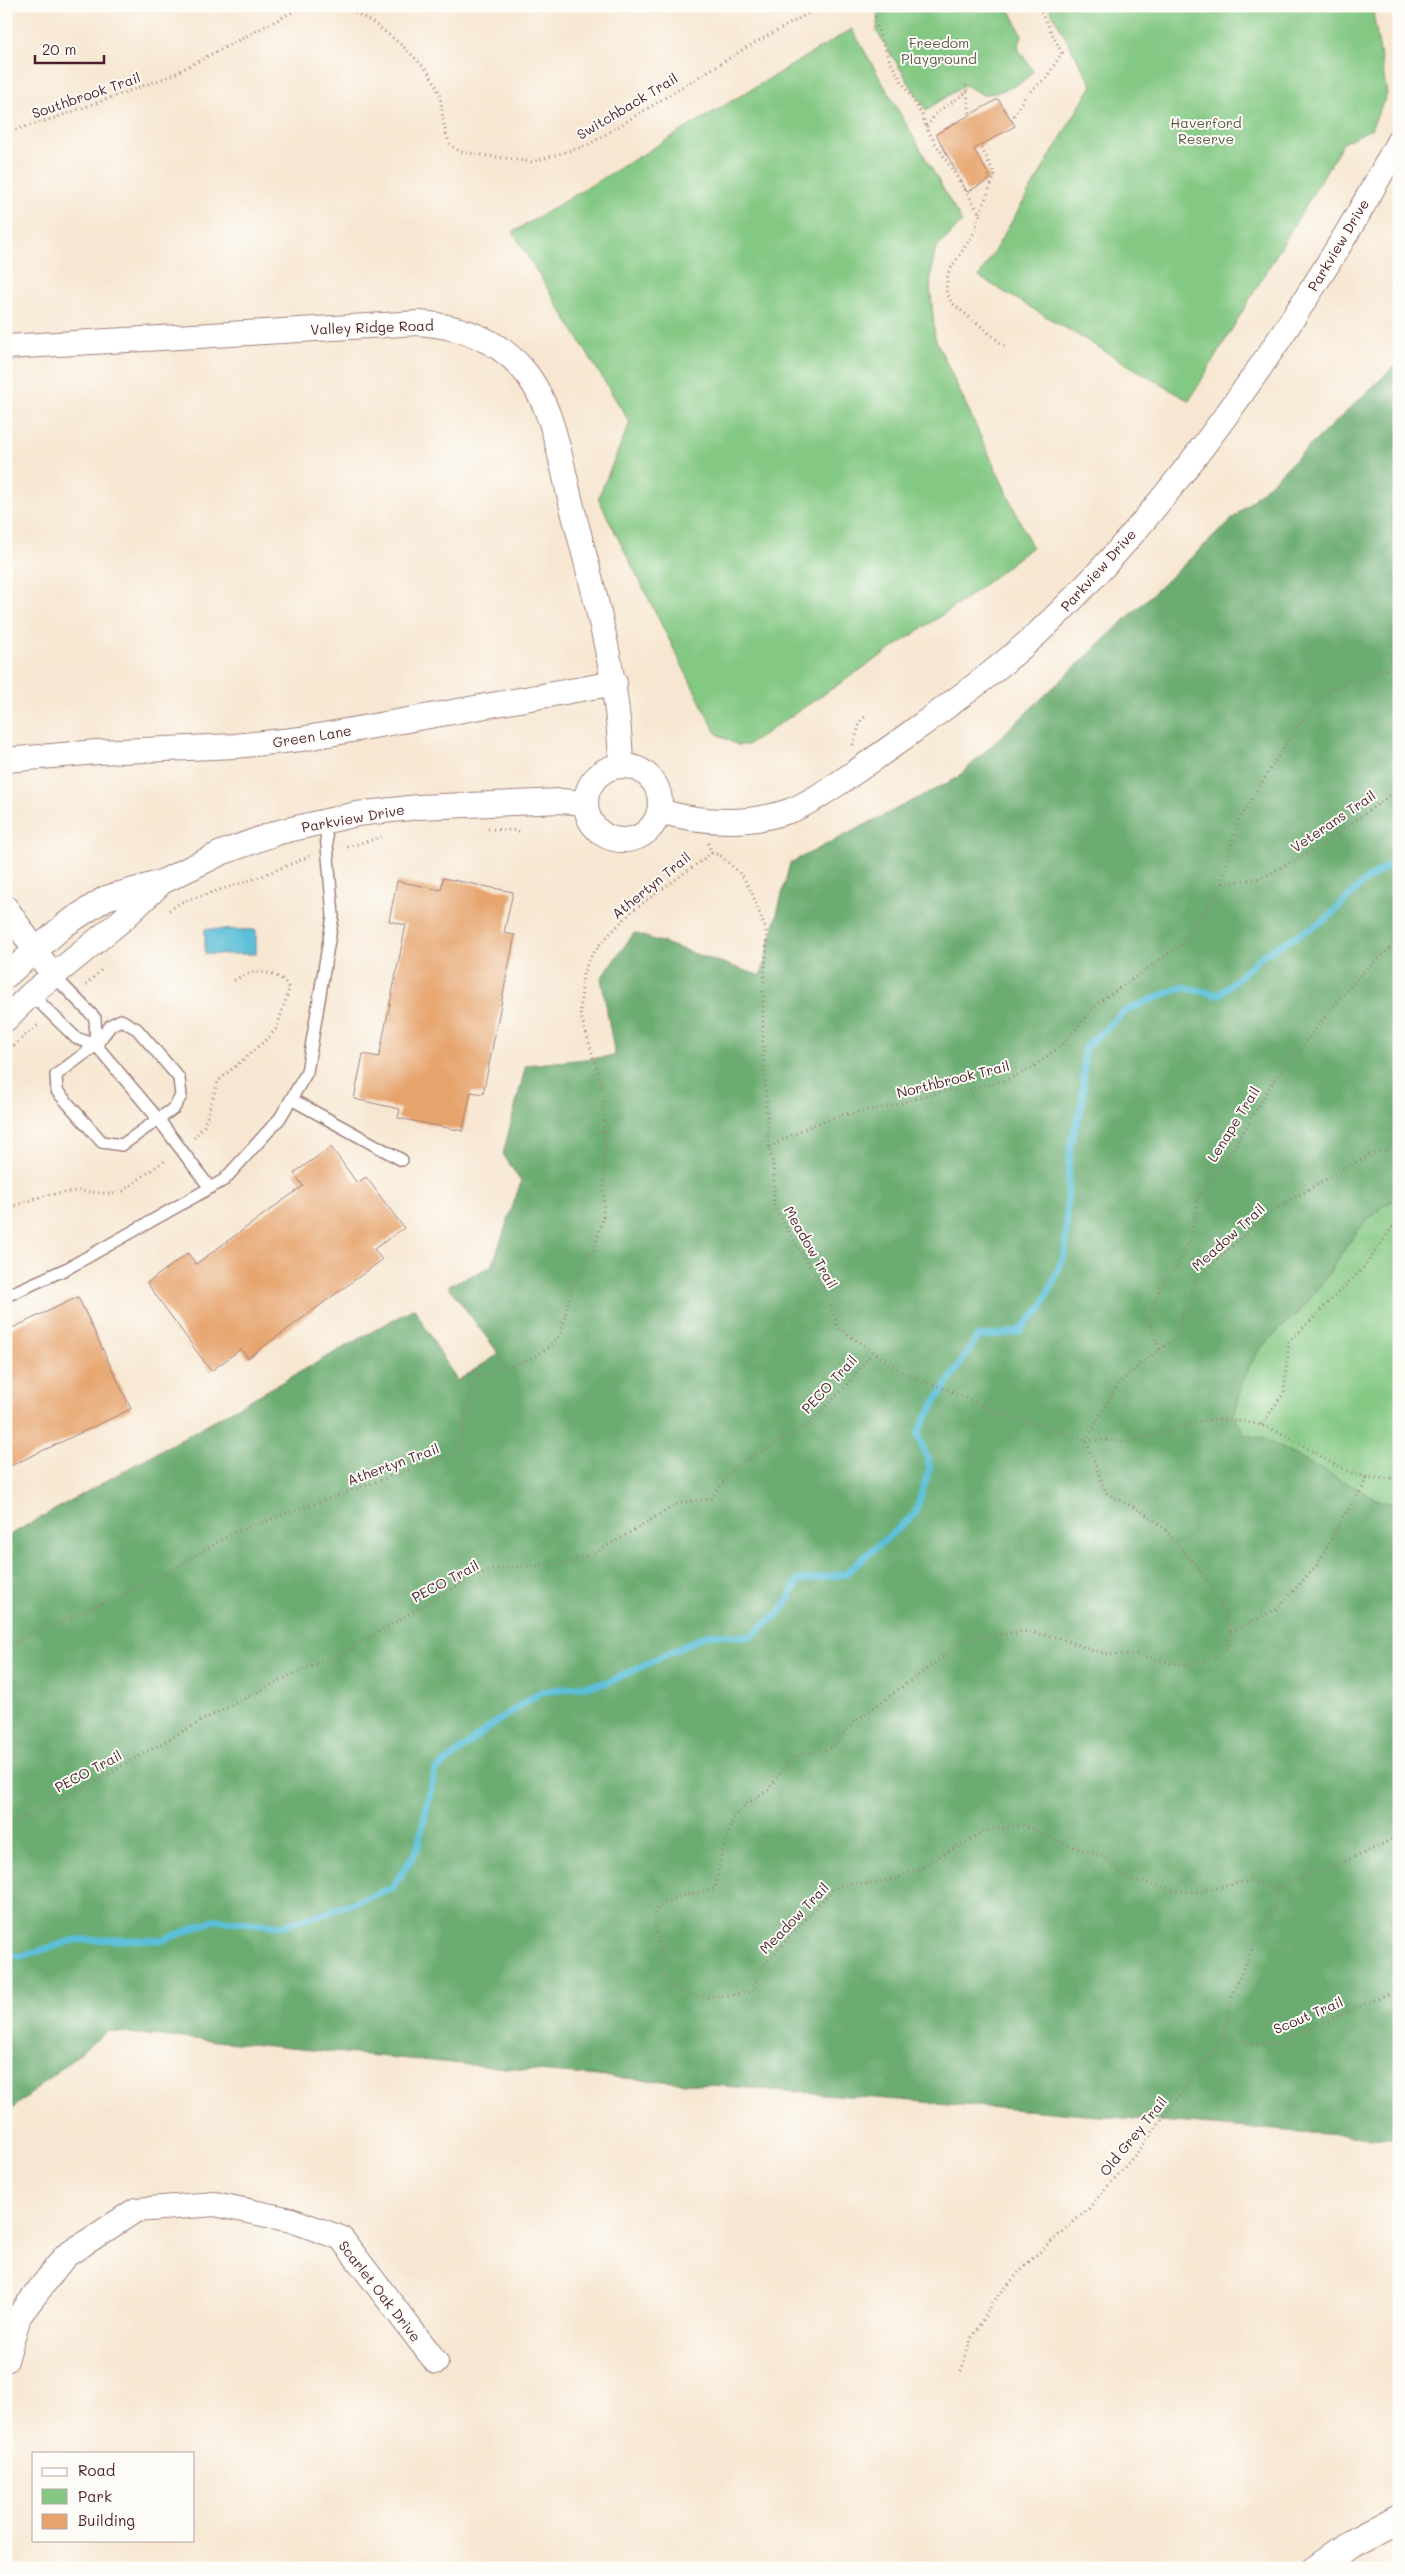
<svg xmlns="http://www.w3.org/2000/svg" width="1405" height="2574" viewBox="0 0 1405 2574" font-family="Mali,sans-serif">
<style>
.green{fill:#83c883;stroke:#667457}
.forest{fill:#6aac71;stroke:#5a664e}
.water{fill:#5bbfd9;stroke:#526f82}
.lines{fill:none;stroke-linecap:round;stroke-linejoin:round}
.stream{stroke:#5bbfd9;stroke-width:7}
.building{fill:#e6a36c}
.service-casing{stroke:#a0837e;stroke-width:14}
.minor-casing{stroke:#a0837e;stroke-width:26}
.secondary-casing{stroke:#a0837e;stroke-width:30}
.path{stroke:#a0837e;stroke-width:3;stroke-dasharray:1 4;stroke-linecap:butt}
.service{stroke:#fff;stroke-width:11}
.minor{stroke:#fff;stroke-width:24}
.secondary{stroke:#fff;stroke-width:28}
.labels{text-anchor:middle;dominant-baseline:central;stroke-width:4;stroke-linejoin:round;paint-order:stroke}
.park-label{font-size:14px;fill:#5e5a4a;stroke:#fdfcf7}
.street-label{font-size:14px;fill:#4a1f2b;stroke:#fdfcf7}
</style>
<rect width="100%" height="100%" fill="#fdfcf7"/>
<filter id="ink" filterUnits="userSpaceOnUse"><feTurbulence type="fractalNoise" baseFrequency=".02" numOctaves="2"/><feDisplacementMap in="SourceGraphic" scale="10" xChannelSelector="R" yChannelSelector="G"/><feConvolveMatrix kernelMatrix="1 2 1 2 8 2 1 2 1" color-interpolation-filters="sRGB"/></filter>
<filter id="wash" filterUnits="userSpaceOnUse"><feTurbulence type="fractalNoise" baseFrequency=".0096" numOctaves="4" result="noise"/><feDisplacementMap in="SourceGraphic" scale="20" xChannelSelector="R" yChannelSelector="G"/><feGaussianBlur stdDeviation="1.12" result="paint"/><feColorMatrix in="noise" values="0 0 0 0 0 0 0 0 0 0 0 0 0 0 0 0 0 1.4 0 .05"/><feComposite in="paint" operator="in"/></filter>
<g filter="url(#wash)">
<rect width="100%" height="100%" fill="#f7e7d2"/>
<path class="green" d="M889 6H1008L1022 35 1018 48 1033 71C1023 86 1001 92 983 95L965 85 926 110 877 32 878 12Z
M1048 6H1372L1387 94 1371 129 1343 143 1189 401 979 277 1092 85Z
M852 29 962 222 935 250 930 284 935 338 1032 547 963 601 748 745H737L716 733 598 498 630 423 513 232Z
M1399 1198V1504L1382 1502 1262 1438 1245 1435 1234 1416C1239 1396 1244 1372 1256 1355 1269 1335 1292 1321 1307 1303 1335 1271 1357 1214 1399 1198Z"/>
<path class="forest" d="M1399 362V1198C1357 1214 1335 1271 1307 1303 1292 1321 1269 1335 1256 1355 1244 1372 1239 1396 1234 1416L1245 1435 1262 1438 1382 1502 1399 1504V2140L549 2072 107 2031 6 2114V1537L414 1308 457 1381 499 1354 448 1286 492 1266 521 1182 503 1154 526 1065 615 1056 601 978 634 933 761 976 790 863 957 778Z"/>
<path class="water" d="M205 929 256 930V954H205Z"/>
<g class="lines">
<path class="stream" d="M6 1956H22L75 1940H163L215 1920 282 1926 326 1913 392 1888 417 1850 435 1771 493 1724 541 1692 607 1683 709 1634 750 1637 782 1610 798 1581 845 1574 915 1514 930 1467 918 1433C934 1399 958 1370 977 1337L1018 1332 1042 1307 1065 1253 1070 1147 1082 1104 1085 1047 1127 1010 1182 987 1219 995 1263 955 1325 920 1365 881 1399 858"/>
</g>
<g id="blocks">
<path class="building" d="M998 99 1015 126 974 149 991 179 967 192 936 134Z
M443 878 513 892 504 933 515 935 483 1094 471 1092 463 1131 398 1118 400 1109 354 1099 363 1054 379 1057 406 925 389 921 397 881 441 890Z
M331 1147 357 1183 366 1177 404 1228 374 1249 382 1260 248 1358 241 1349 211 1371 147 1283 188 1253 196 1264 303 1186 294 1173Z
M78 1297 131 1409 6 1468V1331Z"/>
</g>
</g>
<g filter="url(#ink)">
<use href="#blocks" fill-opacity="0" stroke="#a0837e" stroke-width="1"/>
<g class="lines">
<g class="service-casing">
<path id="service" d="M54 976 95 1018 96 1045
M31 994 76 1038 96 1045 159 1120 210 1188
M121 1020 137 1029 179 1078 181 1096 174 1108 122 1145 102 1142 57 1091 56 1075 96 1045 111 1025Z
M291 1099 402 1160
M6 1296 68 1268 224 1180 280 1118 307 1072 333 916 325 821"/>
</g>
<g class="minor-casing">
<path id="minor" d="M6 347 419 323C457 326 495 338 521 367 554 404 560 460 572 507 594 593 619 677 621 766
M6 760 97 752 235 746 301 739 615 683
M586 803a37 37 0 1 1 74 0a37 37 0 1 1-74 0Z
M659 811C702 823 746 826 789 811 807 805 823 793 839 783 864 766 889 749 913 731 956 700 999 669 1038 633 1128 549 1207 446 1276 344 1320 278 1363 210 1399 140
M6 908 44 963
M6 976 66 924 106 898 162 882 221 853 279 832 357 814 418 807 561 801 585 803
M6 1019 31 994 122 920 159 885
M6 2360 19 2316 65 2256 136 2210 215 2204 291 2220 341 2238 436 2362"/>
</g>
<g class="secondary-casing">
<path id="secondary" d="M1317 2568 1352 2543 1399 2518"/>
</g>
<path class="path" d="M326 6C336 8 346 8 356 13 378 23 428 64 437 87 444 105 440 125 451 146L461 152 532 162 588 145 749 46 822 6
M875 6C875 46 903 82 922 115L926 127
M966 85 967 92 937 112 926 128 980 214 974 233 948 273 946 291 952 303 1007 348
M967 92 970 114
M1011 120 1026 95 1046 78 1062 53 1038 6
M6 133 58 117 170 76 304 6
M980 213 995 175 980 145
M853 745 861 720 867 715
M488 829 519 831
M708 843 712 853 720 855 742 875 752 893 766 930 767 946 763 988V1054L769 1147 774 1169V1207L824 1290 839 1328 903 1373 951 1391 991 1410 1086 1440 1106 1493 1141 1511 1161 1525 1202 1572 1224 1611 1231 1632 1230 1643 1223 1652 1215 1658 1191 1664 1170 1663 1136 1654 1113 1655 1094 1651 1057 1637 1023 1631 962 1640 935 1663 855 1721 831 1748 792 1757 768 1790 746 1804 733 1819 722 1851 715 1888C696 1896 669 1893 655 1911 653 1925 658 1935 660 1949 661 1956 659 1969 663 1975 682 2005 722 1997 752 1991L763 1966 833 1889 849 1883 867 1884 895 1879 922 1867 984 1831 1022 1825 1060 1842 1104 1857 1127 1878 1177 1891 1198 1892 1248 1881 1275 1888
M347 847 385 836
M1223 883 1261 878 1317 848 1389 796 1399 795
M169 910 182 902 251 880 311 856
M86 985 101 970
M6 1052 38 1025
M194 1138 204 1126 218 1081 266 1040 277 1028 289 989C285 975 263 970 250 973 244 974 237 979 231 982
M769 1147 806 1128 841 1115 887 1107 940 1092 971 1089 1009 1079 1032 1068 1064 1043 1098 1003 1181 945 1223 883 1229 853 1239 819 1296 728 1328 691 1363 676 1399 665
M1399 1148 1372 1154 1333 1175 1274 1210 1236 1242 1195 1282 1174 1339 1140 1364 1118 1384 1086 1440C1101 1440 1117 1441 1132 1440 1158 1437 1183 1423 1210 1420 1221 1418 1251 1422 1263 1426 1310 1440 1345 1488 1399 1477
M6 1209 42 1196 78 1191 113 1194 123 1191 167 1159
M1159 1349 1149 1320 1160 1287 1176 1266 1191 1240 1198 1198 1232 1150 1274 1080 1356 979 1399 940
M1261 1425 1284 1393 1289 1342 1365 1266 1399 1218
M1231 1632 1277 1609 1317 1565 1342 1519 1363 1487 1366 1477
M6 1646 152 1581 235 1532 451 1455 459 1447 471 1392 479 1377 528 1360 548 1348 561 1333 569 1297 580 1270 594 1249 603 1218 605 1139 601 1083 580 1013 583 975 589 959 601 943 633 910 712 853
M6 1826 89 1785 206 1718 293 1674 341 1654 472 1577 494 1569 566 1563 592 1555 679 1503 710 1499 735 1467 810 1423 847 1385 872 1353
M1275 1888 1360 1855 1399 1836
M1224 2035 1255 2045 1277 2042 1399 1989
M961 2371 971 2339 994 2301 1024 2266 1089 2208 1141 2148 1224 2035 1233 1992 1253 1947 1276 1909 1275 1888"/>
<use href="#service" class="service"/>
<use href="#minor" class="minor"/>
<use href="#secondary" class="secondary"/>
</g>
</g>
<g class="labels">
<g class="park-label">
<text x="939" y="42">Freedom<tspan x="939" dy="16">Playground</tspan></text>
<text x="1206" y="122">Haverford<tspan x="1206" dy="16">Reserve</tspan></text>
</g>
<g class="street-label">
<text transform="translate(86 95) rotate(-19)">Southbrook Trail</text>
<text transform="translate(627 106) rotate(-31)">Switchback Trail</text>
<text transform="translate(1338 245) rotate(-59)">Parkview Drive</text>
<text transform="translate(372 327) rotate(-2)">Valley Ridge Road</text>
<text transform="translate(1098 570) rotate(-48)">Parkview Drive</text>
<text transform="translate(312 736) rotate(-9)">Green Lane</text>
<text transform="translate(353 818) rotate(-10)">Parkview Drive</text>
<text transform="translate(1333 821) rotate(-34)">Veterans Trail</text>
<text transform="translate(651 885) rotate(-39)">Athertyn Trail</text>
<text transform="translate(953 1079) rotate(-14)">Northbrook Trail</text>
<text transform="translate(1233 1124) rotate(-58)">Lenape Trail</text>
<text transform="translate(1228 1237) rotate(-42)">Meadow Trail</text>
<text transform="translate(811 1247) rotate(60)">Meadow Trail</text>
<text transform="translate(829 1384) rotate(-47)">PECO Trail</text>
<text transform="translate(393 1464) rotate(-20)">Athertyn Trail</text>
<text transform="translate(445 1581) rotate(-28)">PECO Trail</text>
<text transform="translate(88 1771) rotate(-28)">PECO Trail</text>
<text transform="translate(794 1918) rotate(-46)">Meadow Trail</text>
<text transform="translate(1308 2015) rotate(-23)">Scout Trail</text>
<text transform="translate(1133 2136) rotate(-51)">Old Grey Trail</text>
<text transform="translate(380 2291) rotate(52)">Scarlet Oak Drive</text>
</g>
</g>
<rect width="1405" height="2574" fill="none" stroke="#fdfcf7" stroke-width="25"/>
<rect x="32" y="2452" width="162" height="90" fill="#fdfcf7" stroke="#b5a4a5"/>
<rect x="42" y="2468" width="25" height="8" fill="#ffffff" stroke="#b5a4a5"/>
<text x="78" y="2476" font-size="15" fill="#4a1f2b">Road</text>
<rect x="42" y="2489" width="25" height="15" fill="#83c883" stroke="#b5a4a5"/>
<text x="78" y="2502" font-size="15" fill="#4a1f2b">Park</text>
<rect x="42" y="2514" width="25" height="15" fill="#e6a36c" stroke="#b5a4a5"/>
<text x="78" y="2526" font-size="15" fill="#4a1f2b">Building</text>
<path d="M35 55v8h69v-8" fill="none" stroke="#4a1f2b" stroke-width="2.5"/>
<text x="42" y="55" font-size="15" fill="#4a1f2b" stroke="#fdfcf7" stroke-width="4" paint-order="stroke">20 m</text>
</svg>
